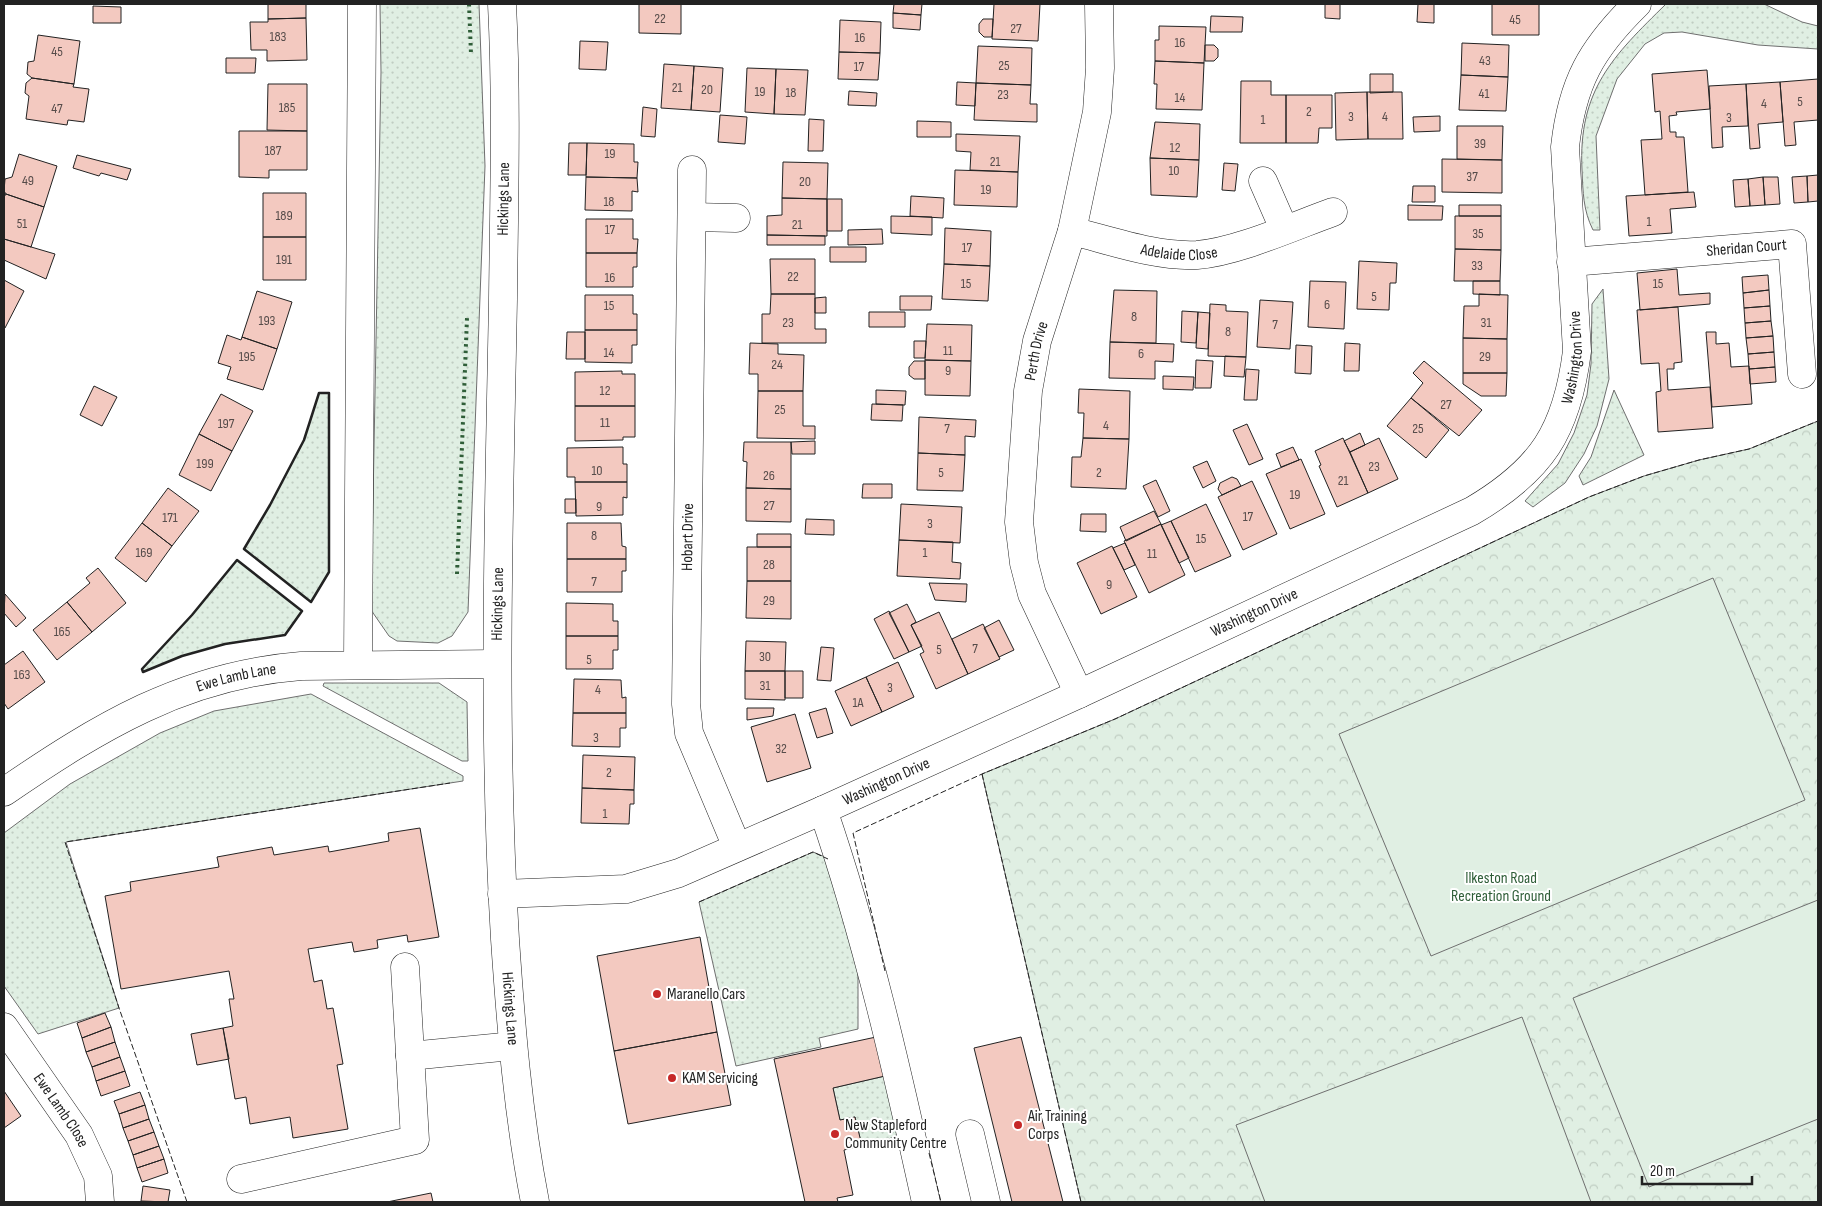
<svg xmlns="http://www.w3.org/2000/svg" width="1822" height="1206" viewBox="0 0 1822 1206" font-family="'Sofia Sans Condensed',sans-serif">
<style>
.grass{fill:url(#grass-dots);stroke:#6f6f6f}
.forest{fill:url(#forest-crowns);stroke:#6f6f6f}
.garden{fill:#e0efe3;stroke:#6f6f6f}
.building{fill:#f3c9c0;stroke:#222}
.lines{fill:none;stroke-linecap:round;stroke-linejoin:round}
.minor-casing{stroke:#222;stroke-width:29}
.major-casing{stroke:#222;stroke-width:29}
.minor{stroke:#fff;stroke-width:28}
.major{stroke:#fff;stroke-width:28}
.hedge{stroke:#2f5e38;stroke-width:4;stroke-dasharray:2.5 4;stroke-linecap:butt}
.fence{stroke:#222;stroke-width:1;stroke-dasharray:6 2.5;stroke-linecap:butt}
.wall{stroke:#222;stroke-width:2.5}
.poi-dot{fill:#c62828;stroke:#fff;stroke-width:2}
.labels{text-anchor:middle;dominant-baseline:central;stroke-width:4;stroke-linejoin:round;paint-order:stroke}
.number-label{font-size:14px;fill:#564c4a}
.street-label{font-size:16px;fill:#222;stroke:#fff}
.park-label{font-size:16px;fill:#2f5e38;stroke:#fff}
.poi-label{font-size:16px;fill:#222;stroke:#fff;text-anchor:start}
</style>
<defs>
<pattern id="grass-dots" width="8" height="8" patternUnits="userSpaceOnUse" patternTransform="scale(1.25)"><rect width="8" height="8" fill="#e0efe3"/><path d="M2 2h.1M6 6h.1" fill="none" stroke="#c0cdc2" stroke-width="1.8" stroke-linecap="round"/></pattern>
<pattern id="forest-crowns" width="20" height="18" patternUnits="userSpaceOnUse" patternTransform="scale(1.25)"><rect width="20" height="18" fill="#e0efe3"/><path d="M2 6a3 3 0 1 1 6 0M12 15a3 3 0 1 1 6 0" fill="none" stroke="#c0cdc2"/></pattern>
</defs>
<rect width="100%" height="100%" fill="#fff"/>
<path class="grass" d="M380 4H479L485 166 468 612 452 636 438 643 397 641 389 636 371 610 381 72Z
M1666 4H1764L1802 22 1818 26V49L1758 45 1682 32 1664 33 1645 44 1617 79 1596 136 1600 230H1593C1583 210 1583 192 1582 170 1578 90 1613 56 1666 4Z
M1603 289 1609 379 1597 426 1584 454 1565 483 1533 507 1525 501 1558 464 1574 433 1587 395 1591 364 1592 304Z
M1614 390 1644 455 1583 485 1579 476 1591 457Z
M319 393H329V572L311 602 244 549 270 505 304 440Z
M237 560 302 611 285 635 225 644 182 656 143 672 142 669 192 615Z
M324 683H439L467 702 468 761H462L323 686Z
M311 694 463 776V781L66 842 119 1008 38 1034 4 986V833L70 784 160 733 214 711Z
M813 852 830 859 858 963V1029L819 1038 821 1047 736 1066 699 902Z
M885 1076 898 1131 895 1137 862 1146 855 1117 840 1120 833 1088Z"/>
<path class="forest" d="M1818 421V1202H1081L982 774 1115 719 1589 497 1644 476 1699 460 1749 449Z"/>
<path class="garden" d="M1713 578 1805 800 1431 956 1339 734Z
M1818 900V1119L1649 1187 1573 998Z
M1522 1017 1591 1202H1265L1236 1125Z"/>
<path class="building" d="M268 4H306V18L268 19Z
M639 4H681V34L639 33Z
M894 4H922L921 15 893 13Z
M994 4H1040L1038 41 992 39Z
M1325 4H1340V19L1325 18Z
M1418 4H1434V23L1417 22Z
M1492 4H1539V35H1492Z
M93 6 121 7V23H93Z
M893 13 921 15 920 30 893 28Z
M1211 16 1243 17 1242 32H1210Z
M306 18 307 60 267 61V50H251L250 22H268V19Z
M983 19H993L992 37H984L979 32V24Z
M840 20 881 22 880 53 839 52Z
M1159 26 1206 27 1204 63 1155 61V40H1159Z
M38 35 80 41 74 84 32 78 27 74 28 62 34 61Z
M580 41 608 42 606 70 579 69Z
M1462 43 1509 45 1508 77 1461 75Z
M1205 45H1214L1218 49V57L1214 61H1205Z
M978 46 1032 48 1031 85 976 83Z
M839 52 880 53 878 80 838 79Z
M226 58H256L255 73H226Z
M1155 61 1204 63 1202 110 1156 109 1157 84H1154Z
M664 64 694 66 691 110 661 108Z
M694 66 723 68 720 112 691 110Z
M747 68 776 69 774 114 745 112Z
M776 69 808 70 805 115 774 114Z
M1707 70 1710 109 1676 112 1677 115 1669 116 1670 132H1676V137H1684L1688 192 1645 195 1641 140 1662 139 1660 111 1655 112 1652 74Z
M1370 74H1393V92L1370 93Z
M1461 75 1508 77 1506 111 1459 110Z
M32 78 74 84 73 87 89 89 84 122 68 120 67 125 26 119 29 96 25 93 26 83Z
M1818 79V120L1794 122 1796 145 1785 146 1780 82Z
M1241 81H1271V95H1286V143H1240Z
M957 82 976 83 975 106 956 105Z
M1780 82 1783 122 1758 124 1760 148 1750 149 1746 84Z
M976 83 1031 85 1030 104H1037V122L974 120Z
M268 84H307V131L267 130Z
M1746 84 1748 126 1722 127 1723 147 1712 148 1709 86Z
M849 91 877 93 876 106 848 105Z
M1367 92H1402L1403 139H1368Z
M1367 92 1368 139 1336 140 1335 93Z
M1286 95H1332V128H1319L1318 143H1286Z
M643 107 657 109 655 137 641 136Z
M720 115 747 117 745 144 718 142Z
M1440 116V131L1414 132 1413 117Z
M809 119 824 120 823 151H808Z
M917 121 951 122V137H917Z
M1155 122 1200 124 1199 160 1150 158Z
M1457 126H1503L1502 160 1457 159Z
M239 131H307V170H269V178L239 177Z
M956 134 1020 136 1018 172 970 170 971 152 956 151Z
M569 143H587L586 175H568Z
M587 143 634 144V162H638L637 178 586 177Z
M19 154 57 166 44 207 6 194 4 191 5 179 12 177Z
M77 155 131 169 127 180 101 173 99 176 73 168Z
M1150 158 1199 160 1197 197 1151 195Z
M1442 159 1502 160V193L1442 192Z
M783 162 828 163 827 199 782 198Z
M1224 163 1238 164 1235 191 1222 190Z
M955 170 1018 172 1017 207 954 205Z
M1818 175V201L1808 202 1807 176Z
M1807 176 1808 202 1794 203 1792 177Z
M586 177 637 178 638 192 632 191V211L585 210Z
M1763 177H1778L1780 204 1765 205Z
M1763 177 1765 205 1750 206 1748 179Z
M1748 179 1750 206 1735 207 1733 180Z
M1413 186H1435V202H1412Z
M1694 192 1696 207 1670 209 1672 233 1629 236 1626 196Z
M263 193H306V237H263Z
M6 194 44 207 31 247 4 239V197Z
M911 196 944 198 943 218 910 216Z
M782 198 827 199V236L767 235V216L782 215Z
M827 199H842V231H827Z
M1408 205 1443 206 1442 220H1408Z
M1459 205H1501V216H1459Z
M891 216 932 217V235L891 233Z
M1455 216H1501V250L1455 249Z
M586 219H633V239H638L637 253H586Z
M945 228 991 231 990 266 944 264Z
M882 229 883 244 848 245V230Z
M767 235 825 236V245H767Z
M263 237H306V280H263Z
M4 239 55 254 46 279 4 260Z
M830 247H866V262H830Z
M1455 249 1501 250 1500 281H1454Z
M586 253H637V267H633V287H586Z
M770 259H815V294H771Z
M1359 261 1397 263 1396 283H1390L1389 310 1357 309Z
M944 264 990 266 988 301 942 299Z
M1677 269 1679 295 1710 293V304L1640 310 1637 273Z
M1768 275 1769 290 1743 293 1742 277Z
M4 280 24 291 5 328 4 327Z
M1310 281 1346 282 1344 329 1308 327Z
M1473 281H1500V295L1473 294Z
M1114 290 1157 291 1156 343 1110 342Z
M1769 290 1770 306 1744 308 1743 293Z
M257 291 292 302 277 349 242 337Z
M771 294H815V329H826V343H762V314H770Z
M1479 294 1508 295 1507 339 1463 338 1464 306H1479Z
M585 295H633V314H637V330H585Z
M900 296H932L931 310H900Z
M826 297V313H815V298Z
M1260 300 1293 302 1290 349 1257 347Z
M1210 304 1226 305V311L1248 312 1246 357 1208 356Z
M1770 306 1771 321 1745 323 1744 308Z
M1678 307 1682 362 1674 363V369H1667L1668 390 1710 387 1713 428 1658 432 1656 392 1661 391 1659 363 1641 364 1637 310Z
M1182 311 1198 312 1196 343 1181 342Z
M869 312H905V327H869Z
M1198 312 1210 313 1208 349 1196 348Z
M1771 321 1773 336 1746 338 1745 323Z
M927 324 972 325 971 361 925 360Z
M585 330H637V345H632V363L585 362Z
M567 332H585V359H566Z
M1706 332H1716V344L1729 343 1731 367 1749 366 1752 404 1712 407Z
M227 335 241 340 242 337 277 349 263 390 227 379 231 367 218 363Z
M1773 336 1774 352 1748 354 1746 338Z
M1463 338 1507 339V373H1463Z
M914 341H926L925 358H914Z
M1110 342 1174 344 1173 362 1155 361V379L1109 378Z
M750 343 778 344V354L804 355 803 391H758V374H749Z
M1345 343 1360 344 1359 371H1344Z
M1296 345 1312 346 1311 374 1295 373Z
M1774 352 1775 367 1749 369 1748 354Z
M1225 356 1246 357 1244 377 1224 376Z
M925 360 971 361 970 396 925 395Z
M1196 360 1213 361 1211 388H1195Z
M914 361H925V379H914L909 375V367Z
M1424 361 1482 410 1459 436 1411 398 1423 383 1413 373Z
M1775 367 1776 382 1750 384 1749 369Z
M1246 369 1259 370 1257 400H1244Z
M622 371V374H635V406H575V372Z
M1463 373H1507L1506 396H1481L1463 384Z
M1163 376 1194 377 1193 390 1163 389Z
M94 386 117 397 102 426 80 415Z
M1079 389 1130 391 1129 439 1083 438 1084 413H1078Z
M876 390 906 391 905 405 876 404Z
M758 391H803V426H815V439L757 438Z
M221 394 253 411 232 451 199 434Z
M1411 398 1449 430 1426 458 1387 426Z
M872 404 903 405 902 421 871 420Z
M575 406H635V437H623V440L575 441Z
M919 417 976 420 975 437 965 436V455L918 453Z
M1247 424 1263 459 1249 465 1233 430Z
M1360 433 1365 445 1350 452 1344 441Z
M199 434 232 451 211 491 179 475Z
M1083 438 1129 439 1126 489 1071 487 1072 457H1081Z
M1343 438 1368 493 1337 507 1319 466 1321 465 1315 451Z
M1379 438 1398 479 1368 493 1350 452Z
M815 441V454H792L791 442Z
M744 442H791V489L746 488 747 462 743 461Z
M623 447V464H627V482H575V477H567V448Z
M1293 447 1299 460 1281 467 1276 454Z
M918 453 965 455 963 491 917 490Z
M1301 459 1325 514 1290 529 1266 474Z
M1207 461 1216 481 1203 488 1193 467Z
M1232 477 1237 479 1241 486 1222 495 1218 489 1220 483Z
M1156 480 1170 511 1158 517 1143 486Z
M1252 481 1277 534 1243 550 1218 497Z
M575 482H627V498L623 497V515L576 516Z
M863 484H892V498H862Z
M168 488 199 511 172 546 142 523Z
M746 488 791 489V522L746 521Z
M565 499H576V513H565Z
M901 504 962 507 960 543 899 540Z
M1206 504 1231 556 1195 572 1171 521Z
M1154 511 1161 524 1126 541 1120 527Z
M1081 514H1106V532L1080 531Z
M806 519 834 520V535L805 534Z
M1171 521 1189 558 1179 563 1161 525Z
M142 523 172 546 146 582 115 558Z
M567 523H621L622 546 626 547V559H567Z
M1161 524 1185 575 1149 593 1124 541Z
M757 534H791V547H757Z
M899 540 953 542 952 562 961 563 960 579 897 576Z
M1125 543 1135 565 1124 570 1113 548Z
M1112 546 1137 597 1101 614 1077 563Z
M747 547H791V581H747Z
M567 559H626V571H622V592H567Z
M98 568 126 603 92 632 67 602 90 583 86 578Z
M747 581H791V619L746 618Z
M929 583 967 584 966 602 935 600Z
M5 594 26 618 16 627 4 613Z
M67 602 92 632 57 660 33 630Z
M566 603 613 604V621H618V636H566Z
M907 604 916 622 911 625 922 646 909 652 889 613Z
M889 611 909 652 894 659 874 619Z
M939 612 968 674 936 689 920 654 924 652 911 625Z
M999 620 1014 650 999 657 984 628Z
M983 624 1000 659 968 674 952 639Z
M566 636H618V650H613V669H566Z
M746 641 786 642 785 671H745Z
M821 647 834 648 831 681 817 680Z
M23 651 45 682 8 709 4 703V665Z
M898 662 914 697 882 712 866 677Z
M745 671H785V700L745 699Z
M785 671H803V698H785Z
M866 677 882 712 851 726 835 691Z
M574 679 621 680 622 698 626 697V713H573Z
M747 708H774L773 716 747 720Z
M826 708 833 733 817 738 809 713Z
M573 713H626V728H620V747L572 746Z
M795 714 811 768 767 782 751 727Z
M583 755 635 757 634 790 582 788Z
M582 788 634 790V804H630L629 824 581 823Z
M420 828 439 937 408 942 407 935 377 940 378 948 354 952 352 942 308 949 314 982 322 980 327 1009 333 1008 343 1064 337 1065 348 1129 293 1138 290 1117 250 1124 246 1097 235 1099 223 1028 233 1026 229 999H234L229 971 121 989 105 896 131 891 130 882 219 867 217 857 272 847 274 855 328 846 329 852 389 841 388 833Z
M700 937 717 1032 614 1051 597 956Z
M105 1013 111 1027 82 1038 77 1023Z
M111 1027 115 1042 86 1052 82 1038Z
M223 1028 229 1059 197 1065 191 1034Z
M717 1032 731 1105 628 1124 614 1051Z
M876 1037 885 1076 833 1088 840 1120 855 1117 862 1146 844 1150 853 1195 837 1198 838 1202H805L774 1059Z
M1021 1037 1063 1202H1012L974 1048Z
M115 1042 120 1057 92 1067 86 1052Z
M120 1057 125 1071 96 1081 92 1067Z
M125 1071 130 1086 101 1096 96 1081Z
M4 1091 21 1116 4 1128Z
M140 1092 145 1105 119 1114 114 1101Z
M145 1105 149 1119 123 1128 119 1114Z
M149 1119 154 1132 128 1141 123 1128Z
M154 1132 159 1146 133 1155 128 1141Z
M159 1146 164 1159 137 1168 133 1155Z
M164 1159 168 1173 142 1182 137 1168Z
M143 1186 170 1190 168 1202 141 1201Z
M431 1193 433 1202H387Z"/>
<g class="lines">
<g class="minor-casing">
<g id="minor">
<path d="M692 170 686 704 689 733 737 847"/>
<path d="M1263 181 1284 229"/>
<path d="M692 217 736 218"/>
<path id="s1" d="M1072 231C1112 241 1156 257 1197 255 1237 252 1294 226 1333 212"/>
<path id="s2" d="M1571 262 1792 244 1802 374"/>
<path d="M358 664 362 4"/>
<path id="s3" d="M1079 694 1032 594 1024 563 1019 522 1028 391 1037 341 1072 231 1097 112 1100 68 1099 4"/>
<path id="s4" d="M4 792C99 727 184 675 301 666L496 664"/>
<path d="M823 810C867 938 897 1070 926 1202"/>
<path id="s5" d="M502 894 626 889 679 873 823 810 1079 694 1472 511C1542 470 1567 431 1577 351L1565 147C1572 83 1591 49 1637 4"/>
<path id="s6" d="M4 1027 79 1135 98 1176 100 1202"/>
<path d="M410 1056 512 1046"/>
<path d="M970 1134 986 1202"/>
<path d="M241 1179 415 1140 405 967"/>
</g>
</g>
<g class="major-casing">
<g id="major">
<path id="s7" d="M502 4C507 102 504 201 503 299 499 512 492 726 505 939 511 1027 518 1115 535 1202"/>
</g>
</g>
<use href="#minor" class="minor"/>
<use href="#major" class="major"/>
<path class="hedge" d="M469 4 471 54
M457 574 467 318"/>
<path class="fence" d="M982 774 1081 1202
M699 902 813 852 828 859
M885 971 853 833 982 774 1115 719 1589 497 1644 476 1699 460 1749 449 1818 421
M929 1153 941 1202
M187 1202 119 1008 65 842 450 783"/>
<path class="wall" d="M319 393H329V572L311 602 244 549 270 505 304 440Z
M237 560 302 611 285 635 225 644 182 656 143 672 142 669 192 615Z"/>
</g>
<g class="poi-dot">
<circle cx="657" cy="994" r="5"/>
<circle cx="672" cy="1078" r="5"/>
<circle cx="1018" cy="1125" r="5"/>
<circle cx="835" cy="1134" r="5"/>
</g>
<g class="labels">
<g class="number-label">
<text x="660" y="18">22</text>
<text x="1515" y="19">45</text>
<text x="1016" y="28">27</text>
<text x="278" y="36">183</text>
<text x="860" y="37">16</text>
<text x="1180" y="42">16</text>
<text x="57" y="51">45</text>
<text x="1485" y="60">43</text>
<text x="1004" y="65">25</text>
<text x="859" y="66">17</text>
<text x="677" y="87">21</text>
<text x="707" y="89">20</text>
<text x="760" y="91">19</text>
<text x="791" y="92">18</text>
<text x="1484" y="93">41</text>
<text x="1003" y="94">23</text>
<text x="1180" y="97">14</text>
<text x="1800" y="101">5</text>
<text x="1764" y="103">4</text>
<text x="287" y="107">185</text>
<text x="57" y="108">47</text>
<text x="1309" y="111">2</text>
<text x="1351" y="116">3</text>
<text x="1385" y="116">4</text>
<text x="1729" y="117">3</text>
<text x="1263" y="119">1</text>
<text x="1480" y="143">39</text>
<text x="1175" y="147">12</text>
<text x="273" y="150">187</text>
<text x="610" y="153">19</text>
<text x="995" y="161">21</text>
<text x="1174" y="170">10</text>
<text x="1472" y="176">37</text>
<text x="28" y="180">49</text>
<text x="805" y="181">20</text>
<text x="986" y="189">19</text>
<text x="609" y="201">18</text>
<text x="284" y="215">189</text>
<text x="1649" y="221">1</text>
<text x="22" y="223">51</text>
<text x="797" y="224">21</text>
<text x="610" y="229">17</text>
<text x="1478" y="233">35</text>
<text x="967" y="247">17</text>
<text x="284" y="259">191</text>
<text x="1477" y="265">33</text>
<text x="793" y="276">22</text>
<text x="610" y="277">16</text>
<text x="966" y="283">15</text>
<text x="1658" y="283">15</text>
<text x="1374" y="296">5</text>
<text x="1327" y="304">6</text>
<text x="609" y="305">15</text>
<text x="1134" y="316">8</text>
<text x="267" y="320">193</text>
<text x="788" y="322">23</text>
<text x="1486" y="322">31</text>
<text x="1275" y="324">7</text>
<text x="1228" y="331">8</text>
<text x="948" y="350">11</text>
<text x="609" y="352">14</text>
<text x="1141" y="353">6</text>
<text x="247" y="356">195</text>
<text x="1485" y="356">29</text>
<text x="777" y="364">24</text>
<text x="948" y="370">9</text>
<text x="605" y="390">12</text>
<text x="1446" y="404">27</text>
<text x="780" y="409">25</text>
<text x="605" y="422">11</text>
<text x="226" y="423">197</text>
<text x="1106" y="425">4</text>
<text x="947" y="428">7</text>
<text x="1418" y="428">25</text>
<text x="205" y="463">199</text>
<text x="1374" y="466">23</text>
<text x="597" y="470">10</text>
<text x="941" y="472">5</text>
<text x="1099" y="472">2</text>
<text x="769" y="475">26</text>
<text x="1343" y="480">21</text>
<text x="1295" y="494">19</text>
<text x="769" y="505">27</text>
<text x="599" y="506">9</text>
<text x="1248" y="516">17</text>
<text x="170" y="517">171</text>
<text x="930" y="523">3</text>
<text x="594" y="535">8</text>
<text x="1201" y="538">15</text>
<text x="144" y="552">169</text>
<text x="925" y="552">1</text>
<text x="1152" y="553">11</text>
<text x="769" y="564">28</text>
<text x="594" y="581">7</text>
<text x="1109" y="584">9</text>
<text x="769" y="600">29</text>
<text x="62" y="631">165</text>
<text x="975" y="648">7</text>
<text x="939" y="649">5</text>
<text x="765" y="656">30</text>
<text x="589" y="659">5</text>
<text x="22" y="674">163</text>
<text x="765" y="685">31</text>
<text x="890" y="687">3</text>
<text x="598" y="689">4</text>
<text x="858" y="702">1A</text>
<text x="596" y="737">3</text>
<text x="781" y="748">32</text>
<text x="609" y="772">2</text>
<text x="605" y="813">1</text>
</g>
<g class="street-label">
<text transform="translate(504 199) rotate(-89)">Hickings Lane</text>
<text stroke="none"><textPath href="#s1" startOffset="110">Adelaide Close</textPath></text>
<text stroke="none"><textPath href="#s2" startOffset="176">Sheridan Court</textPath></text>
<text stroke="none"><textPath href="#s3" startOffset="356">Perth Drive</textPath></text>
<text stroke="none"><textPath href="#s5" startOffset="1245">Washington Drive</textPath></text>
<text transform="translate(688 537) rotate(-89)">Hobart Drive</text>
<text transform="translate(498 604) rotate(-89)">Hickings Lane</text>
<text stroke="none"><textPath href="#s5" startOffset="811">Washington Drive</textPath></text>
<text stroke="none"><textPath href="#s4" startOffset="261">Ewe Lamb Lane</textPath></text>
<text stroke="none"><textPath href="#s5" startOffset="406">Washington Drive</textPath></text>
<text stroke="none"><textPath href="#s7" startOffset="1005">Hickings Lane</textPath></text>
<text stroke="none"><textPath href="#s6" startOffset="101">Ewe Lamb Close</textPath></text>
</g>
<g class="park-label">
<text x="1501" y="878">Ilkeston Road<tspan x="1501" dy="18">Recreation Ground</tspan></text>
</g>
<g class="poi-label">
<text x="667" y="994">Maranello Cars</text>
<text x="682" y="1078">KAM Servicing</text>
<text x="1028" y="1116">Air Training<tspan x="1028" dy="18">Corps</tspan></text>
<text x="845" y="1125">New Stapleford<tspan x="845" dy="18">Community Centre</tspan></text>
</g>
</g>
<rect width="1822" height="1206" fill="none" stroke="#222222" stroke-width="10"/>
<path d="M1642 1176v8h110v-8" fill="none" stroke="#222222" stroke-width="2.5"/>
<text x="1650" y="1176" font-size="15" fill="#222222" stroke="#ffffff" stroke-width="4" paint-order="stroke">20 m</text>
</svg>
